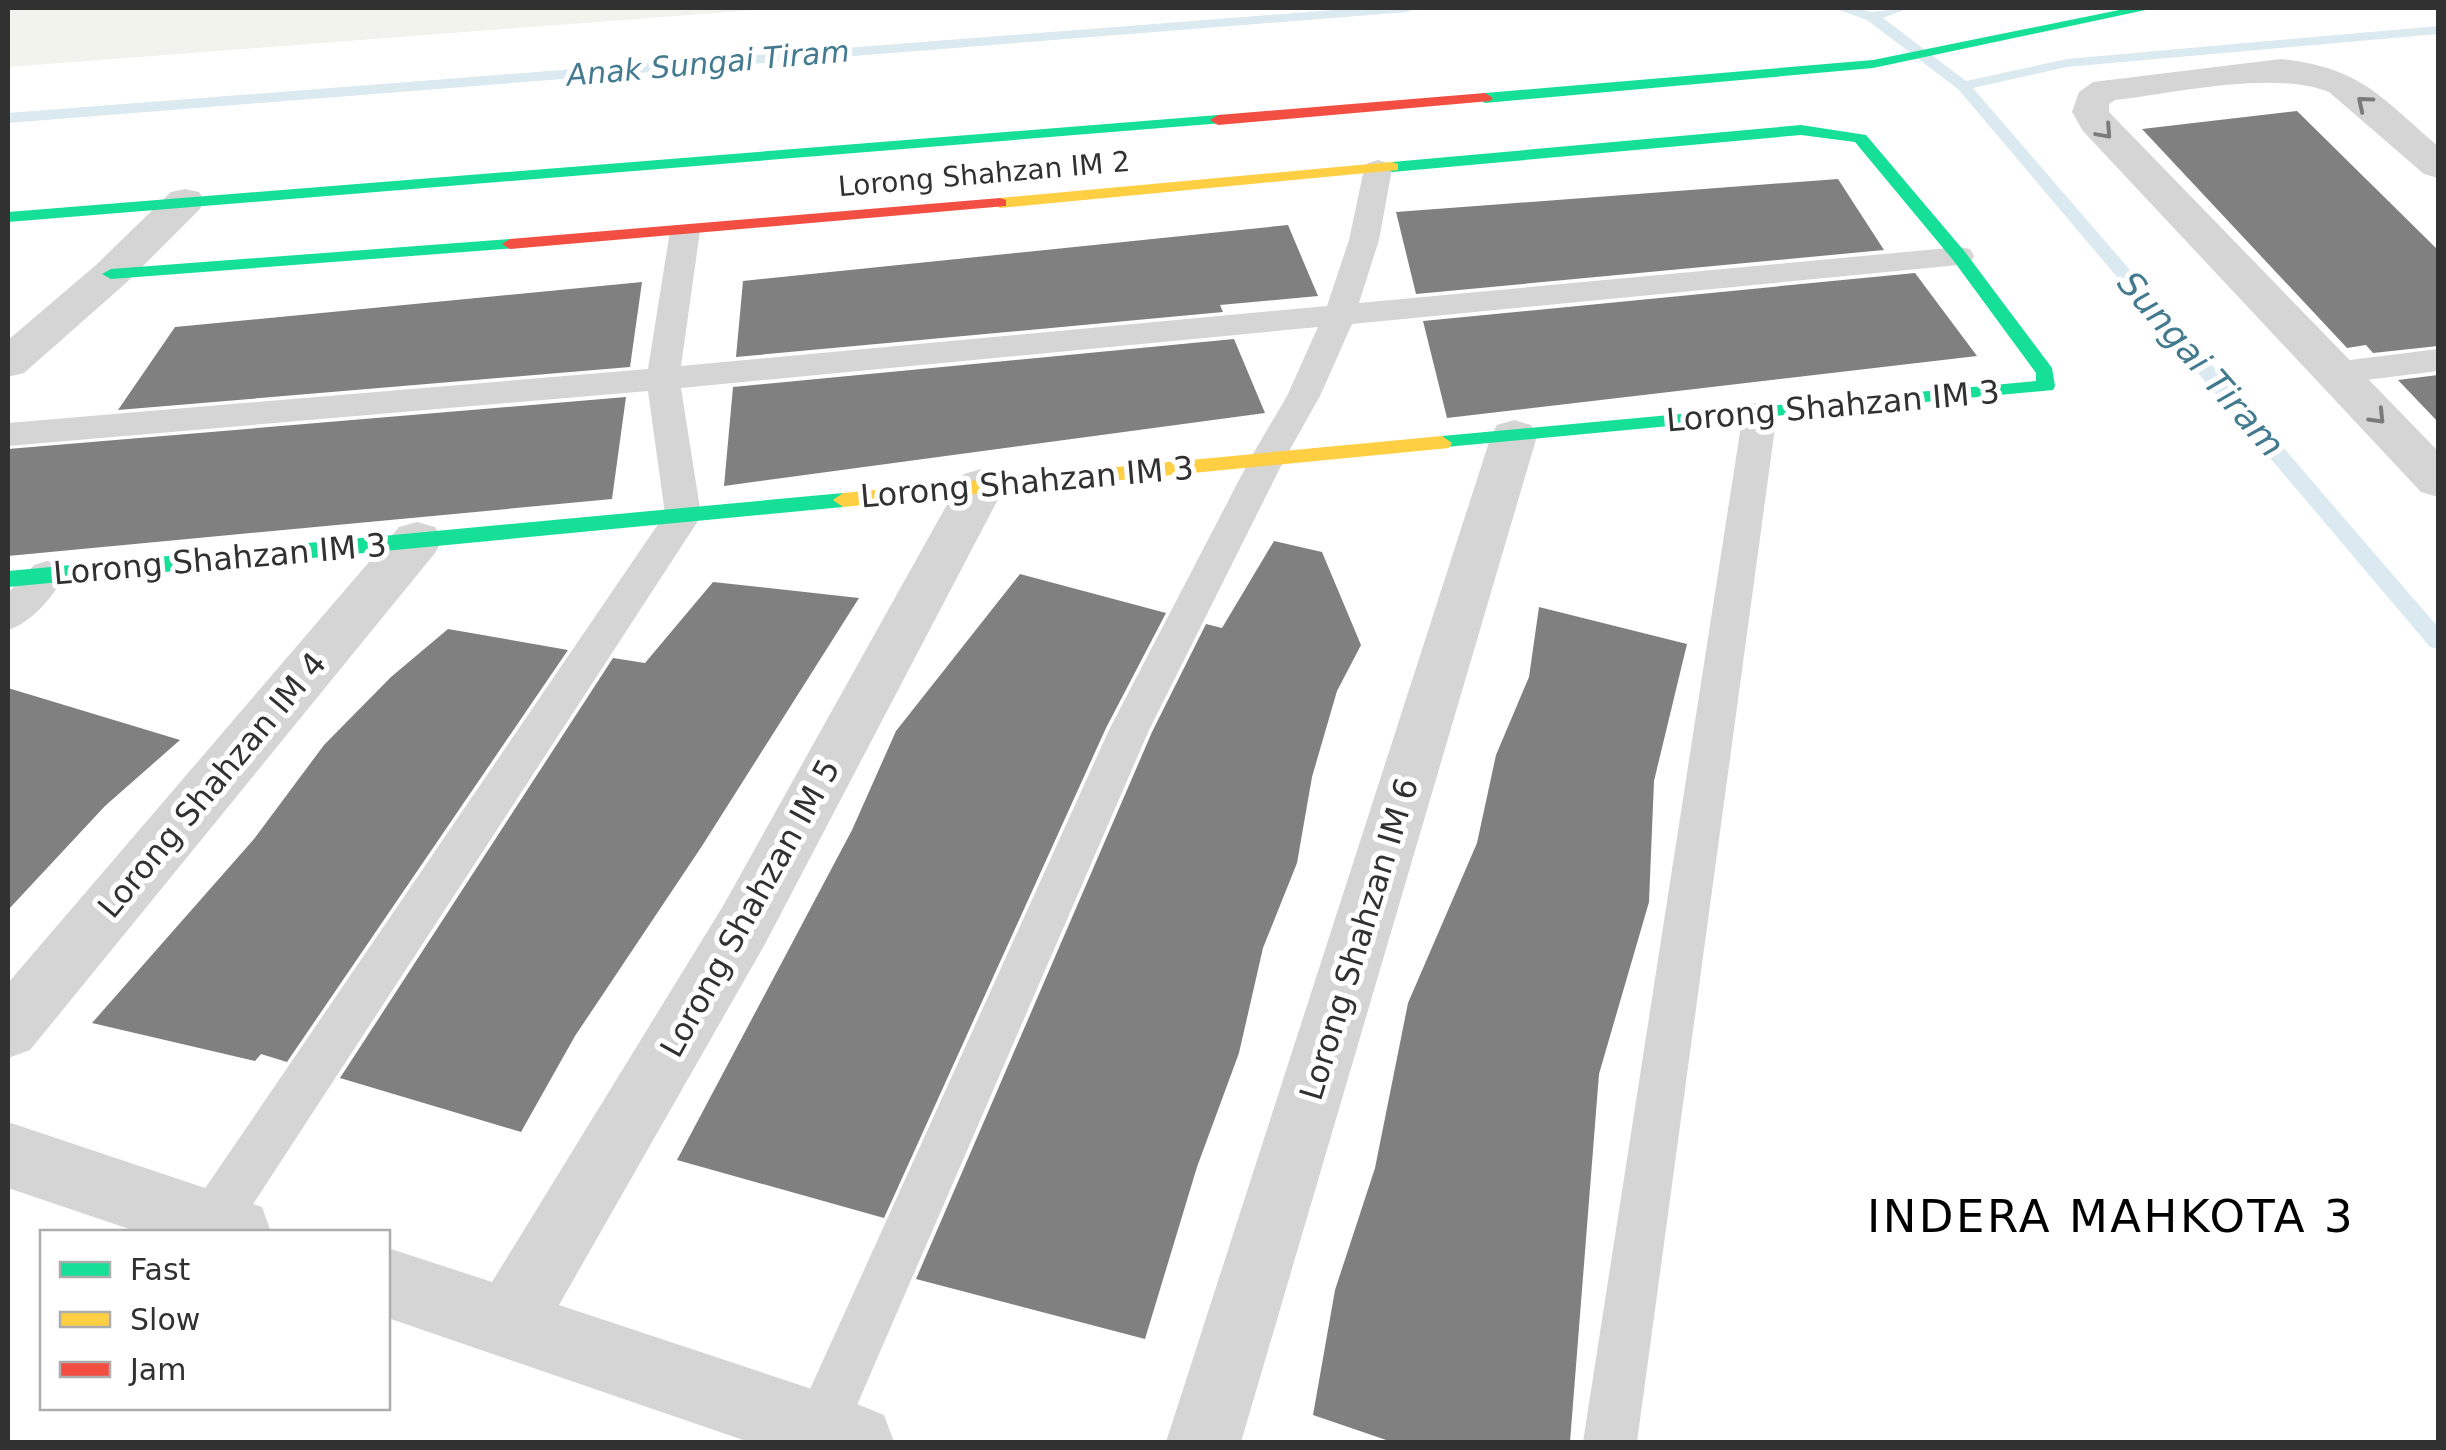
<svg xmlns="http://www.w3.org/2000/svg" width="2446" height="1450" viewBox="0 0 2446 1450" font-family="'DejaVu Sans',sans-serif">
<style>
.green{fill:#f1f3ec}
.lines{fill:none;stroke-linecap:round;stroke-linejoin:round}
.stream{fill:#dbeaf0;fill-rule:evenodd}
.building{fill:#808080}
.lane{fill:#d5d5d5;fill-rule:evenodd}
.street{fill:#d5d5d5;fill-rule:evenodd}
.fast{fill:#16e098;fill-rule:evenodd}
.slow{fill:#ffcf43;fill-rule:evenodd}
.jam{fill:#f24e42;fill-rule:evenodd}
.oneway{stroke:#7b7b7b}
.labels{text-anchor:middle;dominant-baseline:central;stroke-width:10;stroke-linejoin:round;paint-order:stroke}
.far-street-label{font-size:28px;fill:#313131;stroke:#fff}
.far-water-label{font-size:30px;font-style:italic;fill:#437a8f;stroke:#fff}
.street-label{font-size:32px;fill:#313131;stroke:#fff}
.water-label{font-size:35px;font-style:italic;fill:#437a8f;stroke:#fff}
.near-quarter-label{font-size:45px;letter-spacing:2.5px;fill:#000;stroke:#fff}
</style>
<rect width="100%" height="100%" fill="#fff"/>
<path class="green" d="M8 8H779L8 67Z"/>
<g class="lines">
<path class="stream" d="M1360 8H1415L1408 12 8 123V113Z
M1834 8H1855L1872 12 1909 8 1883 18 1966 81 2067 59 2438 26V34L2067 67 1973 88 2438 627V649L2430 647 1958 89 1867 20Z"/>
</g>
<path class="building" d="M2297 111 2438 250V346L2373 353 2366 345 2347 348 2142 129Z
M1838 179 1884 250 1416 294 1396 212Z
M1288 225 1318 296 1220 305 1223 312 736 357 743 281Z
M1915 273 1977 356 1447 418 1423 321Z
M642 282 630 367 118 410 175 327Z
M1234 339 1265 413 724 486 733 387Z
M2438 375V422L2398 380Z
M626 397 612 499 8 556V449Z
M1274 541 1322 552 1361 645 1337 691 1312 777 1297 863 1263 948 1239 1053 1197 1167 1145 1339 916 1279 1152 732 1206 624 1222 628Z
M1020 574 1166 613 1106 728 884 1218 677 1160 852 830 896 731Z
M713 582 859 598 702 846 575 1036 521 1132 340 1078 613 658 645 663Z
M1539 607 1687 644 1654 781 1649 902 1599 1074 1570 1442H1392L1313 1415 1335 1290 1375 1168 1408 1003 1477 843 1496 755 1529 677Z
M448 629 568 650 287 1062 261 1054 255 1061 92 1023 254 839 324 745 391 677Z
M8 688 180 740 105 806 8 910Z"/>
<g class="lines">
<path class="lane" d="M1378 160 1388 163 1392 169 1379 240 1359 303 1959 247 1970 249 1974 256 1970 263 1959 265 1352 324 1320 396 1284 460 1149 730 841 1442H786L1109 730 1250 459 1287 396 1318 327 681 388 701 515 696 524 235 1232H189L186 1224 193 1206 665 514 648 391 8 446V423L648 369 670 231 674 225H696L700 231 681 366 1327 306 1349 240 1364 169 1368 163Z
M2438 349V371L2334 384 2322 381 2318 373 2322 365 2334 362Z
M1760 402 1772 405 1777 413 1637 1442H1583L1743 413 1748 405Z
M47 561 60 565 65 575C54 596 30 624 8 630V593L34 565Z"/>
<path class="street" d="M2281 59C2362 68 2380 97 2438 146V178L2424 174 2329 92C2274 70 2175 93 2115 100L2109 104V112L2438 451V497L2421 492 2083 131 2072 112 2079 92 2093 82Z
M185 189 199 192 205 201 199 210 126 283 24 373 8 377V340L96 265 171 192Z
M1514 420 1531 425 1537 436 1241 1442H1166L1491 436 1497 425Z
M981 469 998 474 1005 486 765 944 559 1305 857 1404 884 1415 894 1442H749L388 1318V1248L492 1282 723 906 964 474Z
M417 522 435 527 442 540 435 553 30 1050 8 1058V983L399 527Z
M8 1122 262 1207 271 1232H138L8 1188Z"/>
<path class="fast" d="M2129 8H2155L1873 68 1485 103 1477 98 1485 93 1873 60Z
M1218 115 1226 120 1223 123 8 222V212Z
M1801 125 1866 135 1965 252 2052 368 2055 386 2053 390 1435 448 1432 443 1442 436 2036 381V373L1953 260 1855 142 1801 135 1392 172 1384 167 1392 162Z
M510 239 518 244 516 248 111 279 102 274 111 269Z
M843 493 853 500 843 507 8 587V571Z"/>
<path class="slow" d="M1392 162 1398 164V170L1000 208 992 203 1000 198Z
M1442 436 1452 443 1449 448 843 507 833 500 843 493Z"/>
<path class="jam" d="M1485 93 1493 98 1490 101 1218 125 1210 120 1218 115Z
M1000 198 1006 200V206L510 249 502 244 510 239Z"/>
</g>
<defs><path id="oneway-chevron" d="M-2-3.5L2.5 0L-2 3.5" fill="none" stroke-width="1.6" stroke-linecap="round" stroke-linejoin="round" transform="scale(2.5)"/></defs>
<g class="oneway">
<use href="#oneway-chevron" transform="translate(2364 103) rotate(-140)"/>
<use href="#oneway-chevron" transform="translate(2105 132) rotate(48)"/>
<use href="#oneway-chevron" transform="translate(2378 417) rotate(46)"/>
</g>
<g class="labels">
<g class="far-street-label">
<text transform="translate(984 174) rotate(-5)">Lorong Shahzan IM 2</text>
</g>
<g class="far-water-label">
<text transform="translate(708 63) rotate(-5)">Anak Sungai Tiram</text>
</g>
<g class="street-label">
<text transform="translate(1833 406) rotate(-5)">Lorong Shahzan IM 3</text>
<text transform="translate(1027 482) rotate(-5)">Lorong Shahzan IM 3</text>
<text transform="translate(220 559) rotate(-5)">Lorong Shahzan IM 3</text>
<text transform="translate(212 785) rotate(-50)">Lorong Shahzan IM 4</text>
<text transform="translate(750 908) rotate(-61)">Lorong Shahzan IM 5</text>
<text transform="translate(1359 939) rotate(-73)">Lorong Shahzan IM 6</text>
</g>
<g class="water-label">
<text transform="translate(2201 364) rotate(49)">Sungai Tiram</text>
</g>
<g class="near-quarter-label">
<text x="2111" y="1216">INDERA MAHKOTA 3</text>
</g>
</g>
<rect width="2446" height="1450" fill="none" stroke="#313131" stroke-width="20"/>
<rect x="40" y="1230" width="350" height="180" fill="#ffffff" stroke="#adadad" stroke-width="2.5"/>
<rect x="60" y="1262" width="50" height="15" fill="#16e098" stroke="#adadad" stroke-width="2.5"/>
<text x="130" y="1280" font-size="30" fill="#313131">Fast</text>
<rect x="60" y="1312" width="50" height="15" fill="#ffcf43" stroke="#adadad" stroke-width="2.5"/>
<text x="130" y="1330" font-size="30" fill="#313131">Slow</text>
<rect x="60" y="1362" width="50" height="15" fill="#f24e42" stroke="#adadad" stroke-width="2.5"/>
<text x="130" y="1380" font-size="30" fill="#313131">Jam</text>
</svg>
